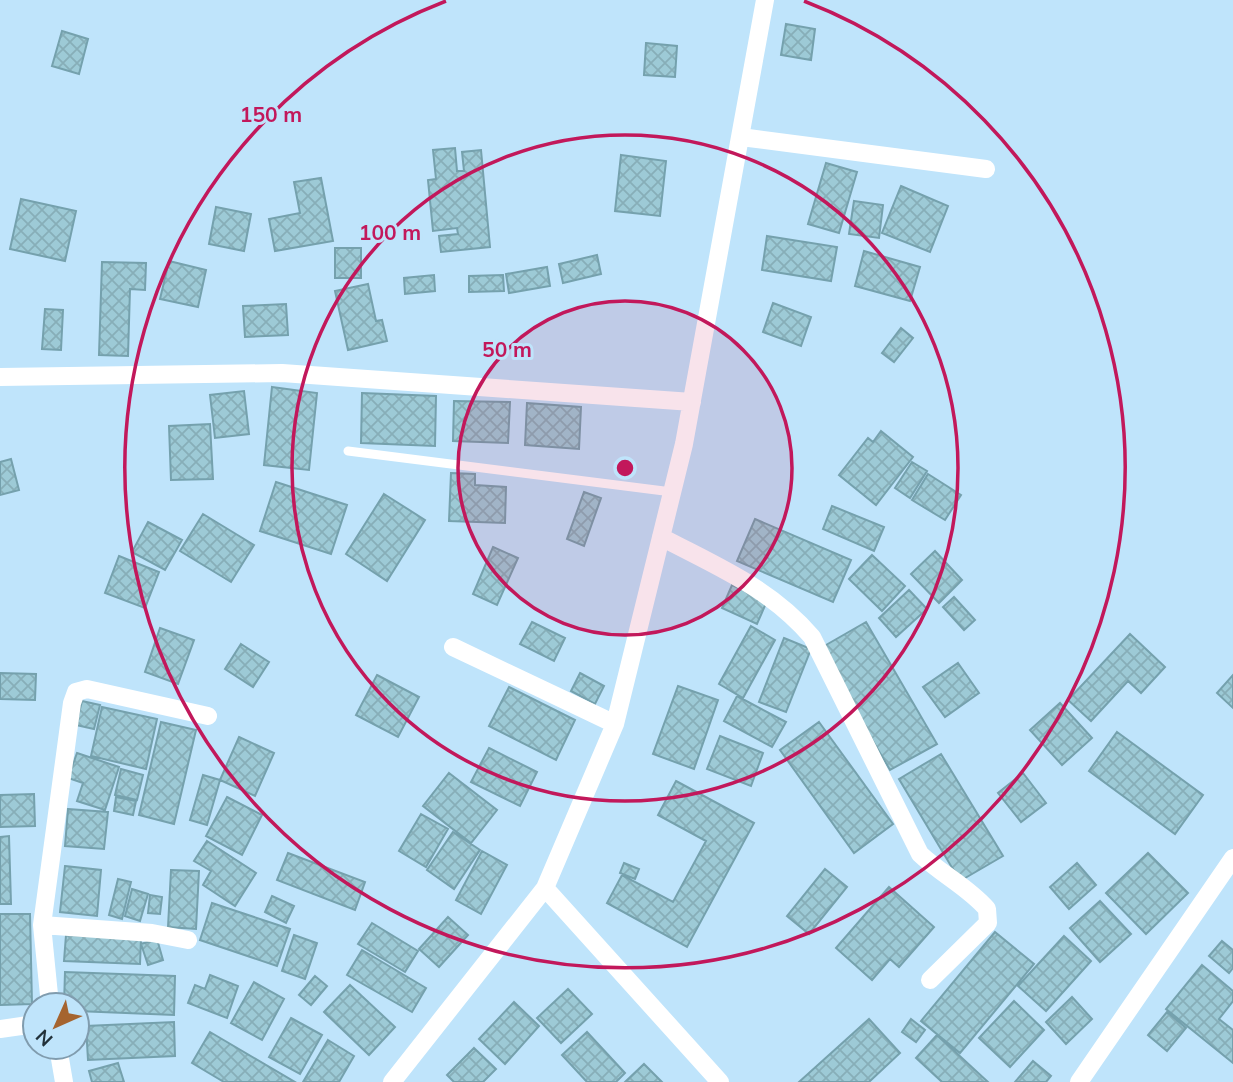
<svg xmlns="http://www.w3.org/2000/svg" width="1233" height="1082" viewBox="0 0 1233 1082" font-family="Mulish,sans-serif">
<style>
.building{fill:url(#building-cross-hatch);stroke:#75a1ad;stroke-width:2}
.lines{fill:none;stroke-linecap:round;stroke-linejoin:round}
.lane{stroke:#fff;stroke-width:9}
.street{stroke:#fff;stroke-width:18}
.ring{fill:none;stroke:#c2185b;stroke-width:3.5}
.centre{fill:#c2185b;stroke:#bfe4fb;stroke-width:3.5}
.ring-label{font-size:21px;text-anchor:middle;font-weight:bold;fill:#c2185b;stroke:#bfe4fb;stroke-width:6;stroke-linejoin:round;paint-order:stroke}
</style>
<defs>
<pattern id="building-cross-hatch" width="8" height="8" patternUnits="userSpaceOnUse" patternTransform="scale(1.75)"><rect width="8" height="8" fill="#9dcad6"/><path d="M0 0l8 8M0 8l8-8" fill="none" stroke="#87aeb8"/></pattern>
</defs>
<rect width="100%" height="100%" fill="#bfe4fb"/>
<path class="building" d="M786 24 815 29 811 60 781 55Z
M62 31 88 39 79 74 52 66Z
M646 43 677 46 675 77 644 75Z
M455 148 457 171H464L462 152 481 150 490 247 441 252 439 236 458 234 457 228 433 231 428 180 436 179 433 150Z
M621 155 666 161 660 216 615 211Z
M826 163 857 172 839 233 808 224Z
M321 178 333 241 275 251 269 219 300 213 294 182Z
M901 186 948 206 930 252 882 233Z
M21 199 76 211 65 261 10 249Z
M854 201 883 205 879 238 849 234Z
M216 207 251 214 244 251 209 244Z
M767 236 837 247 831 281 762 270Z
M335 248H361V278H335Z
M864 251 920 267 910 301 855 286Z
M597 255 601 274 563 283 559 264Z
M169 261 206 270 198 307 160 299Z
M102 262 146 263 145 290 130 289 128 356 99 355Z
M547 267 550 286 509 293 506 274Z
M434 275 435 291 405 294 404 278Z
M503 275 504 291 469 292V276Z
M368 284 376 321 382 320 387 341 348 350 335 291Z
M773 303 811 317 801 346 763 332Z
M286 304 288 335 245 337 243 306Z
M45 309 63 310 61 350 42 349Z
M901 328 913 338 894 362 882 353Z
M272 387 317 393 309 470 264 465Z
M244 391 249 434 215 438 210 395Z
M362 393 436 396 435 446 361 443Z
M454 401 510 402 508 443 453 441Z
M527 403 581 407 579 449 525 445Z
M210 424 213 479 171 480 169 426Z
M881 431 913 457 876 505 839 475 868 438 873 442Z
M11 459 19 490 0 495V462Z
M912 462 927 471 910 498 895 488Z
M451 473 475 474V485L506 487 505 523 449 521Z
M928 474 961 495 945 520 912 500Z
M276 482 347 505 331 554 260 531Z
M584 492 601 498 584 546 567 539Z
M384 494 425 520 387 581 346 554Z
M832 506 884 527 874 551 823 529Z
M203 514 254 545 231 582 180 551Z
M755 519 851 560 833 602 737 561Z
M148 522 182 540 165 570 132 552Z
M493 547 518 558 497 605 473 594Z
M935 551 962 580 939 603 911 574Z
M872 555 905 586 882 611 849 579Z
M119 556 159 572 145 608 105 593Z
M732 585 767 601 757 624 722 608Z
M909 590 927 609 896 637 879 618Z
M954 597 975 620 964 630 943 607Z
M532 622 565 638 554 661 520 644Z
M866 622 937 744 890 770 819 649Z
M751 626 775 640 743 698 719 684Z
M160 628 194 640 178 684 145 672Z
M1130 634 1165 667 1141 693 1128 681 1091 721 1068 700Z
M784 638 811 649 786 712 759 702Z
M241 644 269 662 253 687 225 669Z
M958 663 979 693 945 717 923 687Z
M0 673 36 674 35 700 0 699Z
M580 673 604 686 595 704 571 691Z
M377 675 419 697 398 737 356 715Z
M1233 675V708L1217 693Z
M678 686 718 700 694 769 653 754Z
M509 687 575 720 556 760 489 726Z
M737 696 786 722 772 747 724 721Z
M82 701 100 705 94 729 76 725Z
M1060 703 1092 738 1062 765 1030 730Z
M102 707 157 719 146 769 91 756Z
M161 722 196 730 174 824 139 815Z
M819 722 893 824 854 853 780 750Z
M1117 732 1203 795 1175 834 1089 771Z
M720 736 763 753 751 786 707 769Z
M239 737 274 753 255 796 220 780Z
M489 748 537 772 520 806 471 782Z
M77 753 119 767 105 810 77 801 83 783 68 778Z
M941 754 1003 856 960 881 899 779Z
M121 769 143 775 137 800 115 795Z
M449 773 497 810 471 843 423 806Z
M1023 773 1046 803 1021 822 998 793Z
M203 775 220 780 207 825 190 820Z
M676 781 754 823 687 947 607 903 622 875 673 902 706 841 658 815Z
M34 794 35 826 0 827V795Z
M116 797 136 801 133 815 114 811Z
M227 797 262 815 242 855 206 836Z
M68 809 108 812 104 849 65 846Z
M421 814 448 829 426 867 399 851Z
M453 832 480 850 454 889 427 870Z
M9 836 11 904H0V837Z
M207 841 256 873 235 906 203 885 211 871 194 861Z
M482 851 507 865 481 914 456 900Z
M288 853 365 882 355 910 277 880Z
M1148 853 1188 893 1146 934 1106 893Z
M624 863 639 869 635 879 620 873Z
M1077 863 1096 885 1069 909 1050 887Z
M65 866 101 870 97 916 60 912Z
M825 869 847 887 809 934 787 916Z
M171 870 199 871 196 929 168 927Z
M118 879 131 882 122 919 109 915Z
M889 887 934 927 899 967 890 959 872 980 836 948Z
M132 889 148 894 140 921 125 916Z
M150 895 162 897 160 914 148 913Z
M272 896 294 906 286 923 265 912Z
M1100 901 1131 934 1100 962 1070 928Z
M212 903 290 929 277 966 200 940Z
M0 914H30L32 1004 0 1005Z
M448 917 468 935 439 967 419 949Z
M372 923 418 951 405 972 358 944Z
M995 932 1034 964 960 1053 921 1021Z
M66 935 141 938 140 964 64 961Z
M294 935 317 943 305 979 282 971Z
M1064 936 1091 961 1046 1011 1018 986Z
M157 939 163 960 148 965 141 944Z
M1222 941 1233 950V968L1229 973 1209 956Z
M362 950 426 988 412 1012 347 975Z
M1202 965 1233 991V1001L1219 1019 1233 1030V1063L1166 1009Z
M65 972 175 976 174 1015 77 1011V1005H64Z
M210 975 238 986 227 1018 188 1003 195 985 205 989Z
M315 976 327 986 311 1005 299 995Z
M254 982 284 999 262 1040 231 1023Z
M350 985 395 1027 369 1055 324 1012Z
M568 989 592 1014 561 1043 537 1018Z
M1072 997 1092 1019 1066 1044 1046 1022Z
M1014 1001 1044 1030 1010 1067 979 1038Z
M514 1002 539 1026 505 1064 479 1039Z
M1167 1012 1186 1028 1167 1051 1148 1035Z
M291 1018 322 1035 300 1074 269 1057Z
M869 1019 900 1053 869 1082H799Z
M911 1019 925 1030 916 1042 902 1032Z
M174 1022 175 1056 88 1060 86 1026Z
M210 1032 295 1082H224L192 1063Z
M587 1032 625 1073 616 1082H587L562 1055Z
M937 1035 988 1082H942L916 1058Z
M328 1040 354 1056 339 1082H303Z
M474 1048 496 1069 483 1082H454L447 1075Z
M1033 1061 1051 1076 1046 1082H1015Z
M118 1063 124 1082H92L89 1071Z
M644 1064 662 1082H625Z"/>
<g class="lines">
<path class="lane" d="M348 451 672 492"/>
<path class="street" d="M741 137 986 169
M0 377 282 373 692 402
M661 537C718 567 770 588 812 637L920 854C941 874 968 887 987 909L988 923 930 980
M453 647 615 724
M545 888 720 1082
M42 925 152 933 188 940
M50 1005 42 925 72 703 76 692 87 689 208 716
M0 1029 35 1024
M58 1047 64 1082
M392 1082 545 888 615 724 684 444 765 0
M1079 1082 1233 858"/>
</g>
<circle cx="625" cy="468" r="167" fill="#c2185b" fill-opacity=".12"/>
<g class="ring">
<circle cx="625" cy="468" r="167"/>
<circle cx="625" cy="468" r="333"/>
<path d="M804 1A500 500 0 1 1 446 1"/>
</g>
<circle cx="625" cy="468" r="10" class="centre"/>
<g class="ring-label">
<text x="271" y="122">150 m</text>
<text x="390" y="240">100 m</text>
<text x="507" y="357">50 m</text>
</g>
<g transform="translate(56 1026) rotate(225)"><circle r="33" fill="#bfe4fb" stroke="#809cae" stroke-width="2"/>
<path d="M0-5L12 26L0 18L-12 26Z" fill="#a5642f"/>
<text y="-10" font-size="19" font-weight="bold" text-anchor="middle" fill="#22313a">N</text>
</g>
</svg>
